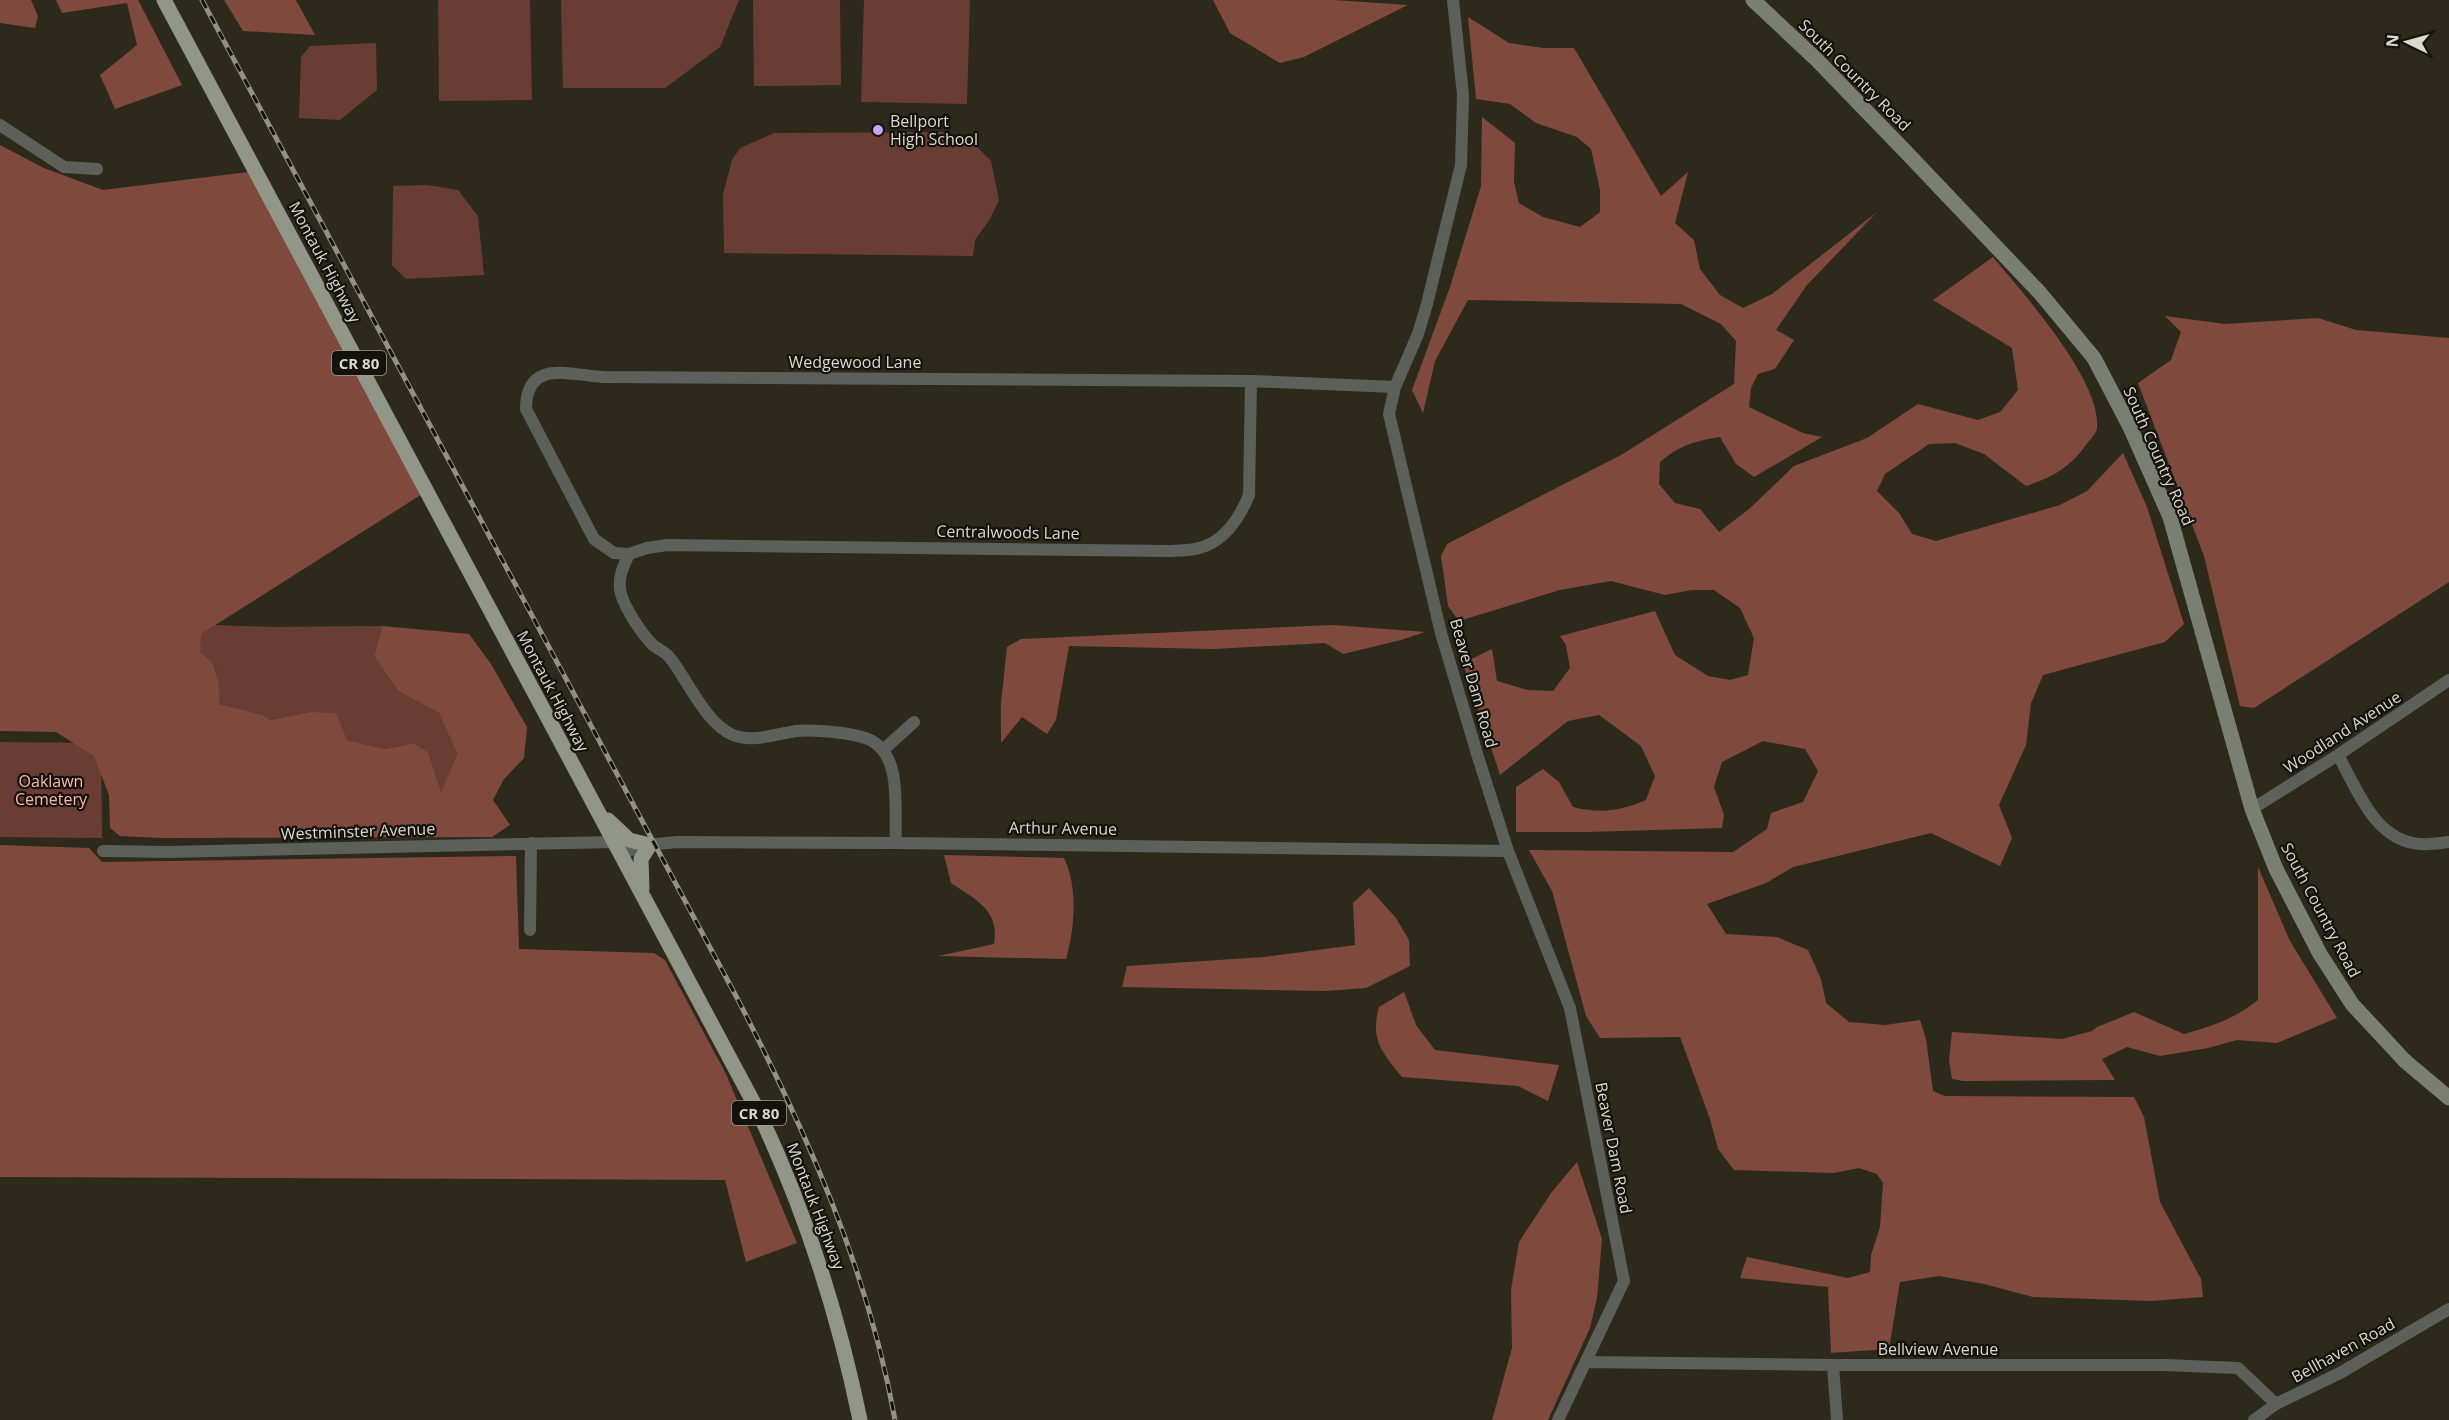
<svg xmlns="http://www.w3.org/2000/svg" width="2449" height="1420" viewBox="0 0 2449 1420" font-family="'Open Sans',sans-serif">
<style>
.green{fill:#693d34}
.forest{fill:#7f493d}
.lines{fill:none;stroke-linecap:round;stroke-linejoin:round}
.street{stroke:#5d605a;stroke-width:12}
.secondary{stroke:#7a7f74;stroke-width:15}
.primary{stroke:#919688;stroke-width:15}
.rail-casing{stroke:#939084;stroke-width:5}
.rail{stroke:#14120c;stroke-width:3;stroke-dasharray:9;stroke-linecap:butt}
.poi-dot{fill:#c3a7f2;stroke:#14120c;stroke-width:2}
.labels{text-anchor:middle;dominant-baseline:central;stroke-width:4.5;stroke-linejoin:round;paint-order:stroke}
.shield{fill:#14120c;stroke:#9f9d94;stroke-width:1.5}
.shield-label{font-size:15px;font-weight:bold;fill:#dad8cf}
.street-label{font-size:16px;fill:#dad8cf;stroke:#14120c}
.poi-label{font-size:16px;fill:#dad8cf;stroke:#14120c;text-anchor:start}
.park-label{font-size:16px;fill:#feb7a8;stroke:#14120c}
</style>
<rect width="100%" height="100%" fill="#2e2a1b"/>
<path class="green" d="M438 0H530L532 100 439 101Z
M561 0H739L720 47 665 88H563Z
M753 0H840L841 85 754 86Z
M864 0H970L967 104 861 102Z
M376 43 377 90 340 120 299 118 301 57 310 46Z
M942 132 975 145 991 161 999 200 990 219 975 240 973 256 724 253 723 194 732 160 740 148 774 133Z
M427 185 458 190 478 216 484 275 406 279 392 265 393 186Z
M215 625 273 627 382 626 374 656 398 691 439 713 457 754 441 793 428 752 414 743 385 749 347 740 309 712 271 720 263 715 220 704 216 670 200 654V634Z
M0 742 101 743 102 838 0 837Z"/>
<path class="forest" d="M0 0H31L38 16 35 28 0 23Z
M56 0H138L182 85 115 109 100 75 137 45 127 3 62 13Z
M224 0H296L315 35 243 31Z
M1213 0H1334L1408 5 1304 57 1280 63 1230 33Z
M1468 17 1509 43 1543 48H1574L1661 196 1688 172 1675 223 1694 240 1700 269 1720 295 1743 308 1772 294 1877 212 1807 285 1776 330 1794 340 1775 369 1758 374 1751 388 1749 407 1803 433 1822 437 1754 477 1736 464 1720 437C1695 441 1680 445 1660 462L1659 484 1675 503 1700 509 1719 532 1749 509 1794 466 1867 438 1918 404 1978 420 2000 412 2018 390 2012 348 1933 300 1993 257C2023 293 2101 380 2097 427 2097 432 2092 438 2088 442 2072 466 2054 477 2026 486L1984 454 1955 443 1929 444 1885 474 1877 491 1899 513 1912 534 1936 541 2060 505 2087 491 2123 453 2147 507 2184 624 2165 642 2043 675 2031 703 2026 745 1999 805 2012 838 2000 866 1931 833 1793 867 1766 883 1707 904 1726 934 1777 937 1808 950 1821 979 1826 1003 1849 1022 1885 1025 1920 1020 1926 1039 1933 1091 1945 1096 2134 1097 2144 1117 2160 1202 2201 1279 2203 1297 2151 1301 2033 1297 1984 1284 1939 1276 1900 1282 1889 1349 1831 1353 1828 1287 1740 1278 1747 1257 1848 1278 1870 1272 1871 1255 1880 1227 1883 1183 1877 1174 1859 1168 1834 1173 1734 1170 1718 1149 1710 1119 1680 1037 1600 1038 1586 1016 1552 891 1529 850 1733 852 1767 829 1771 813 1803 802 1818 771 1805 749 1763 741 1722 762 1714 787 1724 815 1722 828 1587 832H1516V787L1543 769 1559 782 1573 807C1601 814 1619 811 1646 800L1655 776 1641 746 1599 715 1568 721 1500 775 1463 663 1492 649 1497 681 1528 690 1553 691 1570 668 1566 645 1560 636 1655 611 1675 655 1708 676 1730 680 1748 675 1754 638 1740 608 1714 590H1692L1665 595 1611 581 1560 590 1459 621 1448 606 1441 556 1447 544 1621 455 1734 384 1736 341 1721 324 1681 304 1468 300 1435 361 1423 413 1412 390 1450 287 1481 186 1482 117 1515 143 1514 182 1519 203 1543 217 1580 227 1600 212V190L1591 149 1577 137 1536 123 1510 104 1476 99Z
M0 145 44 168 103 190 256 171 427 491 201 634 200 653C220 664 218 683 220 704L263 715 271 720 309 712 336 713 347 740 385 749 414 743 428 752 441 792 457 754 439 713 398 691 374 656 382 626 469 634 491 664 527 727 524 758 504 779 493 800 510 825 492 837 160 838 120 836 110 828 109 795 94 756 56 732 0 731Z
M2165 316 2225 324 2318 318 2356 330 2449 338V582L2254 708 2240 706 2204 556 2138 383 2171 360 2181 332Z
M1333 625 1425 632 1401 640 1343 654 1325 643 1214 649 1069 646 1056 720 1047 734 1022 717 1001 743V703L1007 647 1021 639Z
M0 845 89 848 102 862 516 856 519 949 654 953 665 960 726 1074 797 1243 746 1262 725 1180 0 1177Z
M944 855 1064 858C1078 887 1075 928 1066 959L938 956 994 944C1000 910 976 900 951 883Z
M2258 867 2290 941 2337 1018 2277 1043 2237 1040 2208 1048 2160 1056 2127 1047 2102 1059 2115 1080 1963 1081 1952 1079 1949 1060 1952 1032 2062 1039 2092 1031 2097 1027 2134 1012 2184 1034C2213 1026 2234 1019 2258 1000Z
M1369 888 1396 918 1409 940 1410 966 1366 988 1326 991 1122 987 1127 966 1264 957 1355 945 1353 903Z
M1404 992 1416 1025 1435 1050 1559 1065 1548 1101 1518 1086 1402 1077C1382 1052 1370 1040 1379 1007Z
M1577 1162 1602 1239 1597 1298 1590 1328 1548 1420H1492L1512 1348 1511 1290 1519 1242 1551 1193Z"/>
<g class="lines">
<path class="street" d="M1453 0 1463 95 1461 165 1427 304 1418 334 1395 387 1389 414 1441 633 1478 757 1508 851 1570 1008 1624 1281 1558 1420
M0 125 64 167 97 169
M1251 381 1249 495C1240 517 1224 542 1199 548 1190 551 1179 550 1170 551L667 545 647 548 629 554 614 553 594 539 526 409C526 360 567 374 602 377L1251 381 1395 387
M629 554C623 567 617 579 621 594 625 608 641 633 652 644 657 649 666 652 670 658 688 680 705 723 733 735 752 743 776 734 796 731 813 729 858 733 872 741 903 758 894 812 896 843
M883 750 914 722
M2338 755C2357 789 2375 842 2421 844 2430 845 2440 843 2449 842
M2252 809 2338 755 2449 680
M103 851 169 852 613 842
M620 854 646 845 677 842 896 843 1508 851
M530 930 531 843
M1586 1362 1833 1365H2165L2238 1368 2276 1404
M1833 1365 1837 1420
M2254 1420 2276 1404 2340 1373 2449 1309"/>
<path class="secondary" d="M1753 0 1817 60 1906 152 2040 293 2094 358 2130 427 2170 517 2252 809 2276 869 2320 954 2352 1004 2405 1061 2449 1098"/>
<path class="primary" d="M164 0 758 1111C805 1210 838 1313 860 1420
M608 820 629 840 650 845
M642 889 641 859 650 845"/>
<g class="rail-casing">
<path id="rail" d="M202 0 736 996C806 1131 868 1269 895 1420"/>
</g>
<use href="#rail" class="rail"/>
</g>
<circle class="poi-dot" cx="878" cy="130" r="6"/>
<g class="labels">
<g class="shield">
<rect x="332" y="351" width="54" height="24" rx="4.5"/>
<rect x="732" y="1101" width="54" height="24" rx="4.5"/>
</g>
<g class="shield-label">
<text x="359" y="363">CR 80</text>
<text x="759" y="1113">CR 80</text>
</g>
<g class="street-label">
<text transform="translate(1855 75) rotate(45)">South Country Road</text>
<text transform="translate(325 262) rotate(62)">Montauk Highway</text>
<text x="855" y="362">Wedgewood Lane</text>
<text transform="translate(2159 456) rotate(66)">South Country Road</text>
<text transform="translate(1008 532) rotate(1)">Centralwoods Lane</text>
<text transform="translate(1474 683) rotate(74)">Beaver Dam Road</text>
<text transform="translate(553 691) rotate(62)">Montauk Highway</text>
<text transform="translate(2342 732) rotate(-33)">Woodland Avenue</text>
<text transform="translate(1063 828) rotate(1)">Arthur Avenue</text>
<text transform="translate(358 831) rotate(-2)">Westminster Avenue</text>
<text transform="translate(2321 910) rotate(62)">South Country Road</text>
<text transform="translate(1614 1148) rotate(79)">Beaver Dam Road</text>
<text transform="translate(816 1206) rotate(69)">Montauk Highway</text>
<text x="1938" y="1349">Bellview Avenue</text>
<text transform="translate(2343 1350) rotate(-29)">Bellhaven Road</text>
</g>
<g class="poi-label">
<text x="890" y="121">Bellport<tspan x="890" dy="18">High School</tspan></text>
</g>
<g class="park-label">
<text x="51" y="781">Oaklawn<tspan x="51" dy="18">Cemetery</tspan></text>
</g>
</g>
<g transform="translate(2407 42) rotate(275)" stroke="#14120c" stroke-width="4.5" paint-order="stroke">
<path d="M0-4.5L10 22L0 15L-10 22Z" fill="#dad8cf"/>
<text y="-9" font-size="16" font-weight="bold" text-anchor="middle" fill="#dad8cf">N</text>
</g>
</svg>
